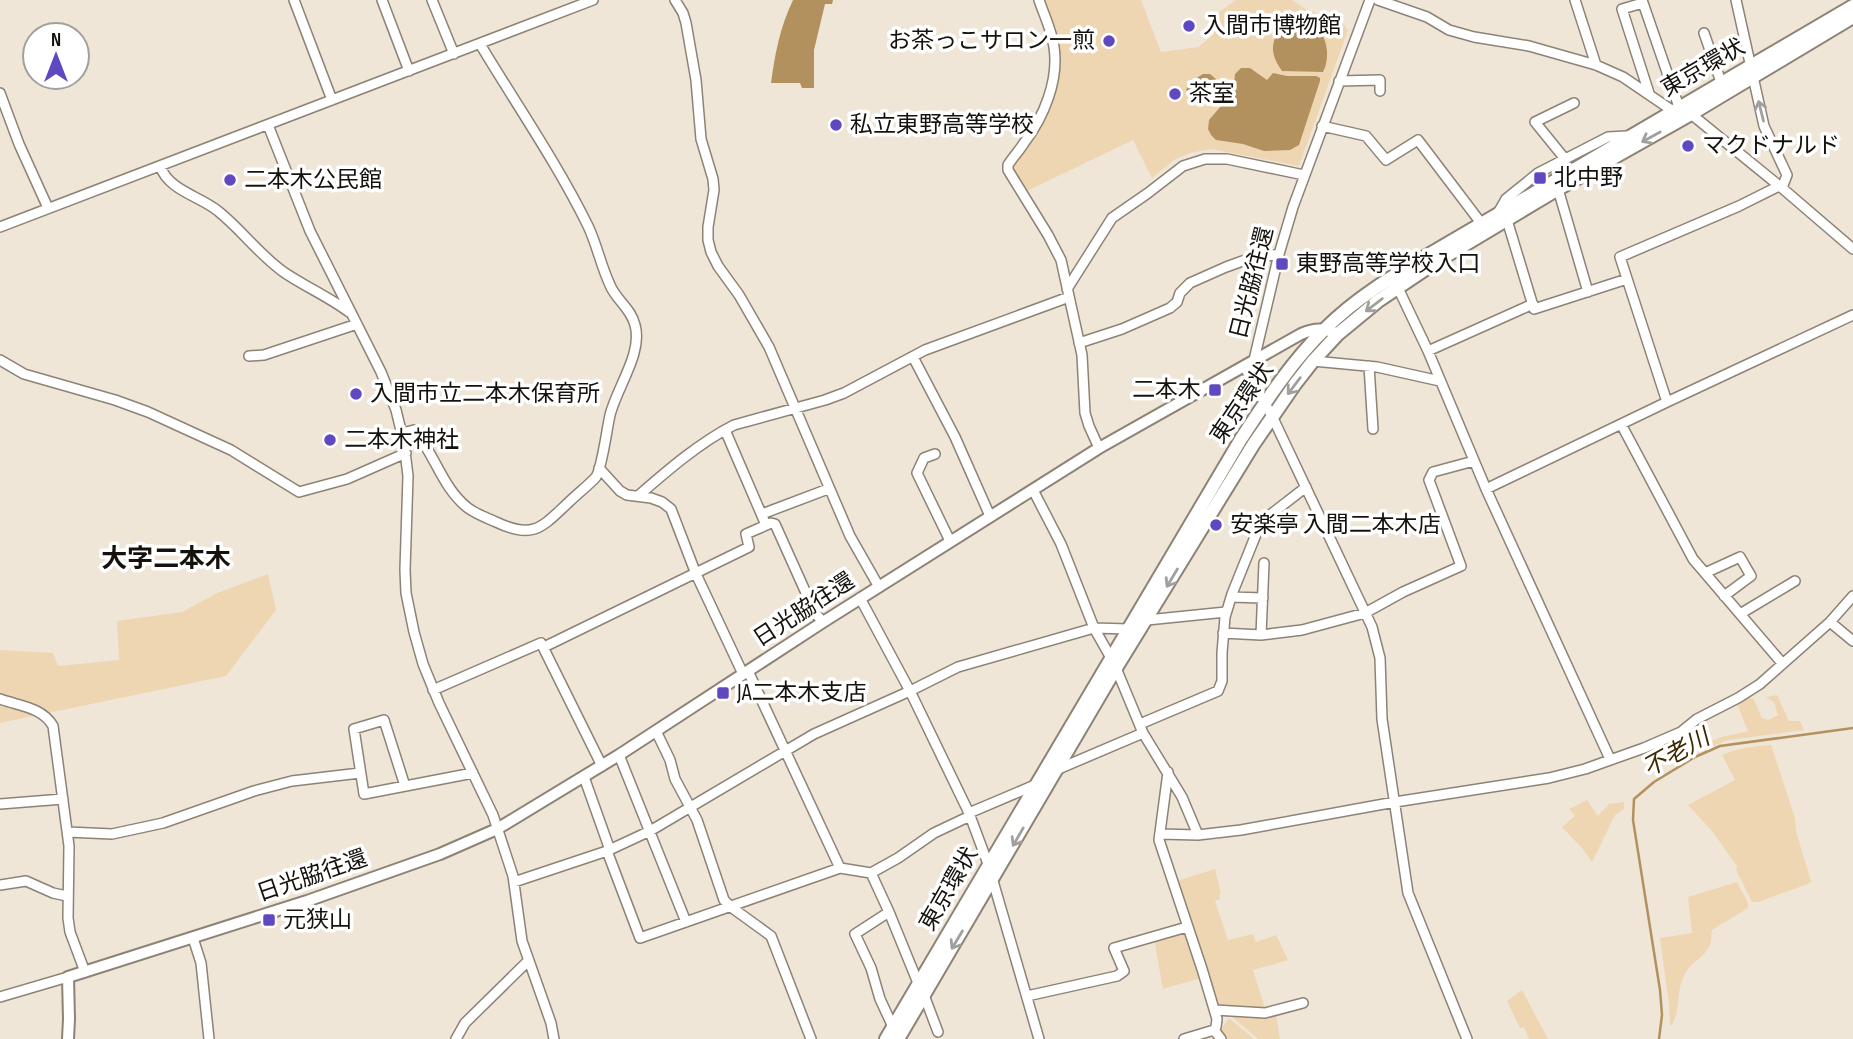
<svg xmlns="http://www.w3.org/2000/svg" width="1853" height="1039" viewBox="0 0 1853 1039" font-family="'Sofia Sans Condensed','Noto Sans JP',sans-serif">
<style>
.green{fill:#efd6b2}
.water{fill:#b2915f}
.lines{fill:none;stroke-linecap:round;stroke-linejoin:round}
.stream{stroke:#b2915f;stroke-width:2.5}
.minor-casing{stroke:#8c8376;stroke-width:12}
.major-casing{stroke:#8c8376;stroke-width:14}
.highway-casing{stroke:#8c8376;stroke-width:16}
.minor{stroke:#fff;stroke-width:9}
.major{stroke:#fff;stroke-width:10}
.highway{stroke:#fff;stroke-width:12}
.oneway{stroke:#a1a09e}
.poi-dot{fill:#6048c0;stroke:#fff;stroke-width:2.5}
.labels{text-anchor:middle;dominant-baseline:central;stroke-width:7;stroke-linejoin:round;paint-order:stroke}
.poi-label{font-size:23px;fill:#15120d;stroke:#fff;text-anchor:start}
.street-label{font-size:23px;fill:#15120d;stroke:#fff}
.water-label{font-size:24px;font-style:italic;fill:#3f2800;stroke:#fff}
.quarter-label{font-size:26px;font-weight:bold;fill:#15120d;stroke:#fff}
</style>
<rect width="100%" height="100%" fill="#efe6d7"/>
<path class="green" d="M1042 0H1141L1161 52 1199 47 1214 34 1211 18 1236 0H1292L1304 8 1344 25 1348 30 1299 166 1211 149 1190 153 1174 160 1152 178 1133 140 1027 191 1010 165 1041 119 1057 58Z
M268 574 276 610 226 676 0 723V650L53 653 58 666 119 660 117 621 182 612 217 593Z
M1777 695 1789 721H1800L1804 730 1728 740 1703 750 1701 745 1722 737 1748 731 1737 704 1745 699 1753 698 1762 718 1768 720 1778 715 1774 702 1766 697Z
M1771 745 1795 818 1796 831 1811 882 1808 884 1758 902H1752L1736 870 1737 866 1712 831 1688 805 1735 780 1722 755C1738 748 1754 746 1771 745Z
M1587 800 1598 816 1609 804 1624 802V809L1615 815 1592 862 1582 848 1562 827 1575 816 1569 809Z
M1215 869 1221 894 1219 895 1220 899 1215 901 1228 940 1253 934 1256 942 1276 935 1288 960 1253 970 1265 1008 1224 1007 1218 1005 1177 881Z
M1737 882 1748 903V908L1712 930C1711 936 1712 942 1709 947 1704 958 1689 963 1684 976 1676 992 1681 1008 1672 1025H1670L1669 1004 1660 938 1692 933 1688 897Z
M1183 931 1187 933 1201 978 1163 989 1154 939Z
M1522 990 1548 1039H1529L1524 1027 1520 1028 1507 1001Z
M1276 1014 1280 1039H1258L1231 1016Z
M1229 1018 1254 1039H1224L1220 1031Z"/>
<path class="water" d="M793 0H833L832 4H825L814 50V88H802L800 83H771C775 54 780 27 793 0Z
M1290 27C1297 27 1306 25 1312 27 1329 32 1330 60 1323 72L1282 71C1273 58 1269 47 1278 32Z
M1241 68H1250L1267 80 1273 73 1287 76H1316L1320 78V81L1299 145 1290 150 1264 151 1243 144 1216 140 1211 135 1208 129 1209 120 1233 92 1235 74Z
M1203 74H1210L1216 79 1213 90 1220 92C1218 102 1212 102 1202 103L1186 90 1190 82Z"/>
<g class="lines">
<path class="stream" d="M1659 1039 1662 1015 1660 990 1633 820 1634 799 1654 782 1695 757 1720 746 1853 728"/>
<g class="minor-casing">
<path id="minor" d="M294 0 332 100
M382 0 409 71
M432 0 454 54
M675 0 683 13 686 23 696 80 701 139 713 179 714 190 708 227V240L711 252 718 266 739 295 769 347 850 536 879 587
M1039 0C1044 15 1052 31 1054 47 1059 80 1044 117 1024 143 1019 151 1013 157 1008 165V170L1048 235 1061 260 1082 355 1085 413 1089 426 1099 448
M1378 0 1427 17 1449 30 1474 37 1529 46 1596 65 1623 77 1673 111
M1575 0 1596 65
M1642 0 1679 107
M1736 0 1764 126 1787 175 1782 188
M1643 3 1622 9 1649 93
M1704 33 1721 82
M1339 81 1380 80V91
M0 93 19 144 48 208
M1691 114 1782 188 1853 249
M268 125 310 231 381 372 396 410 404 443 408 476 405 570 406 593 414 632 423 664 439 703 493 815 513 876 522 941 551 1023 554 1039
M1322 126 1366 136 1386 160 1418 140 1481 223
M1565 159 1535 122 1574 103
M160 166C169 191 200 196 218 211 242 230 260 256 285 273 306 287 329 297 349 312
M1558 189 1588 292
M1498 213 1506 199 1538 173 1608 137 1627 136
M1507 220 1534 309 1627 279
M0 227 593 0
M1398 288 1428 351 1486 489 1610 759
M1067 289 1112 218 1148 193 1183 166 1205 159H1227L1304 175
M1079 343 1122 329 1170 308 1177 302 1180 293 1190 283 1226 267 1248 259 1279 254
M1428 351 1533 304
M249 356 264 355 357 324
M913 357 955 437 990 516
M0 360 24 374 115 400 148 412 231 450 299 492 347 479 406 453
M1254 360 1279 254 1293 207 1370 0
M1313 361 1377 367 1440 381
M1244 366 1272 416 1372 627 1380 658 1382 719 1408 893 1467 1039
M1369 366 1373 429
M1667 402 1620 257 1739 206 1779 186
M1621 424 1693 559 1782 663
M725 430 766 525
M402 433 414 430C435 454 442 488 468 508 476 514 487 518 496 522 534 540 542 527 569 502 576 495 591 483 596 477 602 468 607 428 610 415 617 387 643 353 635 325 631 308 616 300 610 285 601 266 597 245 588 226 557 163 516 104 480 44
M935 454 924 458 917 473 950 541
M599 468 620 491 627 495 651 498 662 502 671 509 696 574 743 674
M1486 489 1667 402 1853 315
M1033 490 1061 544 1094 628 1111 658
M638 496C668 470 699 443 734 425L825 400 844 393 925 350 1069 297
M762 514 828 489
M1705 573 1740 557 1751 576 1724 596
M1231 597 1263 598
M860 598 910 691 969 813 988 864 1039 1039
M1740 614 1795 581
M1147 620 1226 612
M1830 622 1853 641
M1223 633 1261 635 1302 630 1365 613 1403 592 1461 566 1429 480 1433 472 1474 461
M1261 635 1264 563
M544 647 749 547 746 534 771 523 775 524 815 613 823 622
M1116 668 1143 733 1182 797 1198 835
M748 671 840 868
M433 690 541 643 602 766
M0 699C19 706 42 707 53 726L69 846 68 918 70 932 85 972
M1140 724 1218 691 1222 681V653L1225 617 1232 594 1261 522 1306 487
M656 731 670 760 675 779 697 820 724 900 731 907 771 936 811 1039
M619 755 686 922
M1056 770 1143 733
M1168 772 1159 840 1202 969 1217 1019 1216 1027 1214 1030 1184 1039
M584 777 610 850
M405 786 384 720 354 729 364 794 473 773
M0 804 63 799
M969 813 1035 785
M68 832 112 834 163 823 254 791 292 781 360 773
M1160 834 1198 835 1241 830 1395 802 1549 778 1585 769 1644 748 1681 732 1697 719 1738 698 1760 684 1830 622 1853 596
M607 851 640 938 840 868 871 873 898 858 934 833 970 816
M871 873 889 912 855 934 871 968 880 999 893 1027
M514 882 607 851 650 831 814 734 910 691 958 667 1094 628 1128 629
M0 885 26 881 53 893 67 896
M889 912 918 983
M193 938 201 963 209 1039
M924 995 938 1032
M1027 996 1117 976 1124 971 1114 948 1187 927
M0 997 68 977
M1215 1010 1265 1013 1303 1003
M1214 1030 1221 1039
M456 1039 465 1023 528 961"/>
</g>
<g class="major-casing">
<path id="major" d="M68 1039 69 1019 68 977 307 901 440 854 497 829 619 755 823 622 1099 448 1301 334C1315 328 1324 328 1338 334"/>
</g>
<g class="highway-casing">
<path id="highway" d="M886 1039 1241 439C1266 401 1292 361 1325 329 1356 298 1393 276 1430 254L1853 6
M898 1039 1116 668 1253 445 1295 384 1313 361 1338 334 1378 301 1436 262 1558 189 1691 114 1853 17"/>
</g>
<use href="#minor" class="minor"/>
<use href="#major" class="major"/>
<use href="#highway" class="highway"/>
</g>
<defs><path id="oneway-shaft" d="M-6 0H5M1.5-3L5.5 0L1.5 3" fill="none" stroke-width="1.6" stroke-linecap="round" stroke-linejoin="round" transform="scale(1.75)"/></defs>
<g class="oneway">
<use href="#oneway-shaft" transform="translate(1761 111) rotate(-104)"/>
<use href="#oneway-shaft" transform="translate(1651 137) rotate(151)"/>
<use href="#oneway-shaft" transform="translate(1374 305) rotate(143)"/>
<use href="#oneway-shaft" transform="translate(1294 386) rotate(127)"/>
<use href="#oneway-shaft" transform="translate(1172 578) rotate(121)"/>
<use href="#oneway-shaft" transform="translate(1018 837) rotate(120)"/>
<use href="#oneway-shaft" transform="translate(957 940) rotate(121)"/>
</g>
<g class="poi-dot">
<circle cx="1189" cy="26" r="7"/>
<circle cx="1109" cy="41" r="7"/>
<circle cx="1175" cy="94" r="7"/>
<circle cx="836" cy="125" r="7"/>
<circle cx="1688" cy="146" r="7"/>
<rect x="1533" y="171" width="14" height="14" rx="3.5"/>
<circle cx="230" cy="180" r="7"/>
<rect x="1275" y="257" width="14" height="14" rx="3.5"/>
<rect x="1208" y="383" width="14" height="14" rx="3.5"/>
<circle cx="356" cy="394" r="7"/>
<circle cx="330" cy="440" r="7"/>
<circle cx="1216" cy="525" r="7"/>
<rect x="716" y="686" width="14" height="14" rx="3.5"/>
<rect x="262" y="913" width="14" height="14" rx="3.5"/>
</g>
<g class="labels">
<g class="poi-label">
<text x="1203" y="26">入間市博物館</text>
<text x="1095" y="41" text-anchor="end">お茶っこサロン一煎</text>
<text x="1189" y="94">茶室</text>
<text x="850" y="125">私立東野高等学校</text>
<text x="1702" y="146">マクドナルド</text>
<text x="1554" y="178">北中野</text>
<text x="244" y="180">二本木公民館</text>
<text x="1296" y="264">東野高等学校入口</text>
<text x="1201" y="390" text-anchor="end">二本木</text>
<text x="370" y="394">入間市立二本木保育所</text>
<text x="344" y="440">二本木神社</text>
<text x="1230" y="525">安楽亭 入間二本木店</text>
<text x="737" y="693">JA二本木支店</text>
<text x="283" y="920">元狭山</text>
</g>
<g class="street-label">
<text transform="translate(1703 68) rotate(-30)">東京環状</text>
<text transform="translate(1252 283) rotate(-76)">日光脇往還</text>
<text transform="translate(1242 403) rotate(-56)">東京環状</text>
<text transform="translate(804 610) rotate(-33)">日光脇往還</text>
<text transform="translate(312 876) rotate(-19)">日光脇往還</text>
<text transform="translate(949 889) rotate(-60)">東京環状</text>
</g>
<g class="water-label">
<text transform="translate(1676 753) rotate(-29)">不老川</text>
</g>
<g class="quarter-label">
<text x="166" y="559">大字二本木</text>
</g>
</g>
<g transform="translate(56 56)"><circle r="33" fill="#ffffff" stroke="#a1a09e" stroke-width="2"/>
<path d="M0-5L12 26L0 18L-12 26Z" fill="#6048c0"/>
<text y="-10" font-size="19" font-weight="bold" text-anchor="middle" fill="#15120d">N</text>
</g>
</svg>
